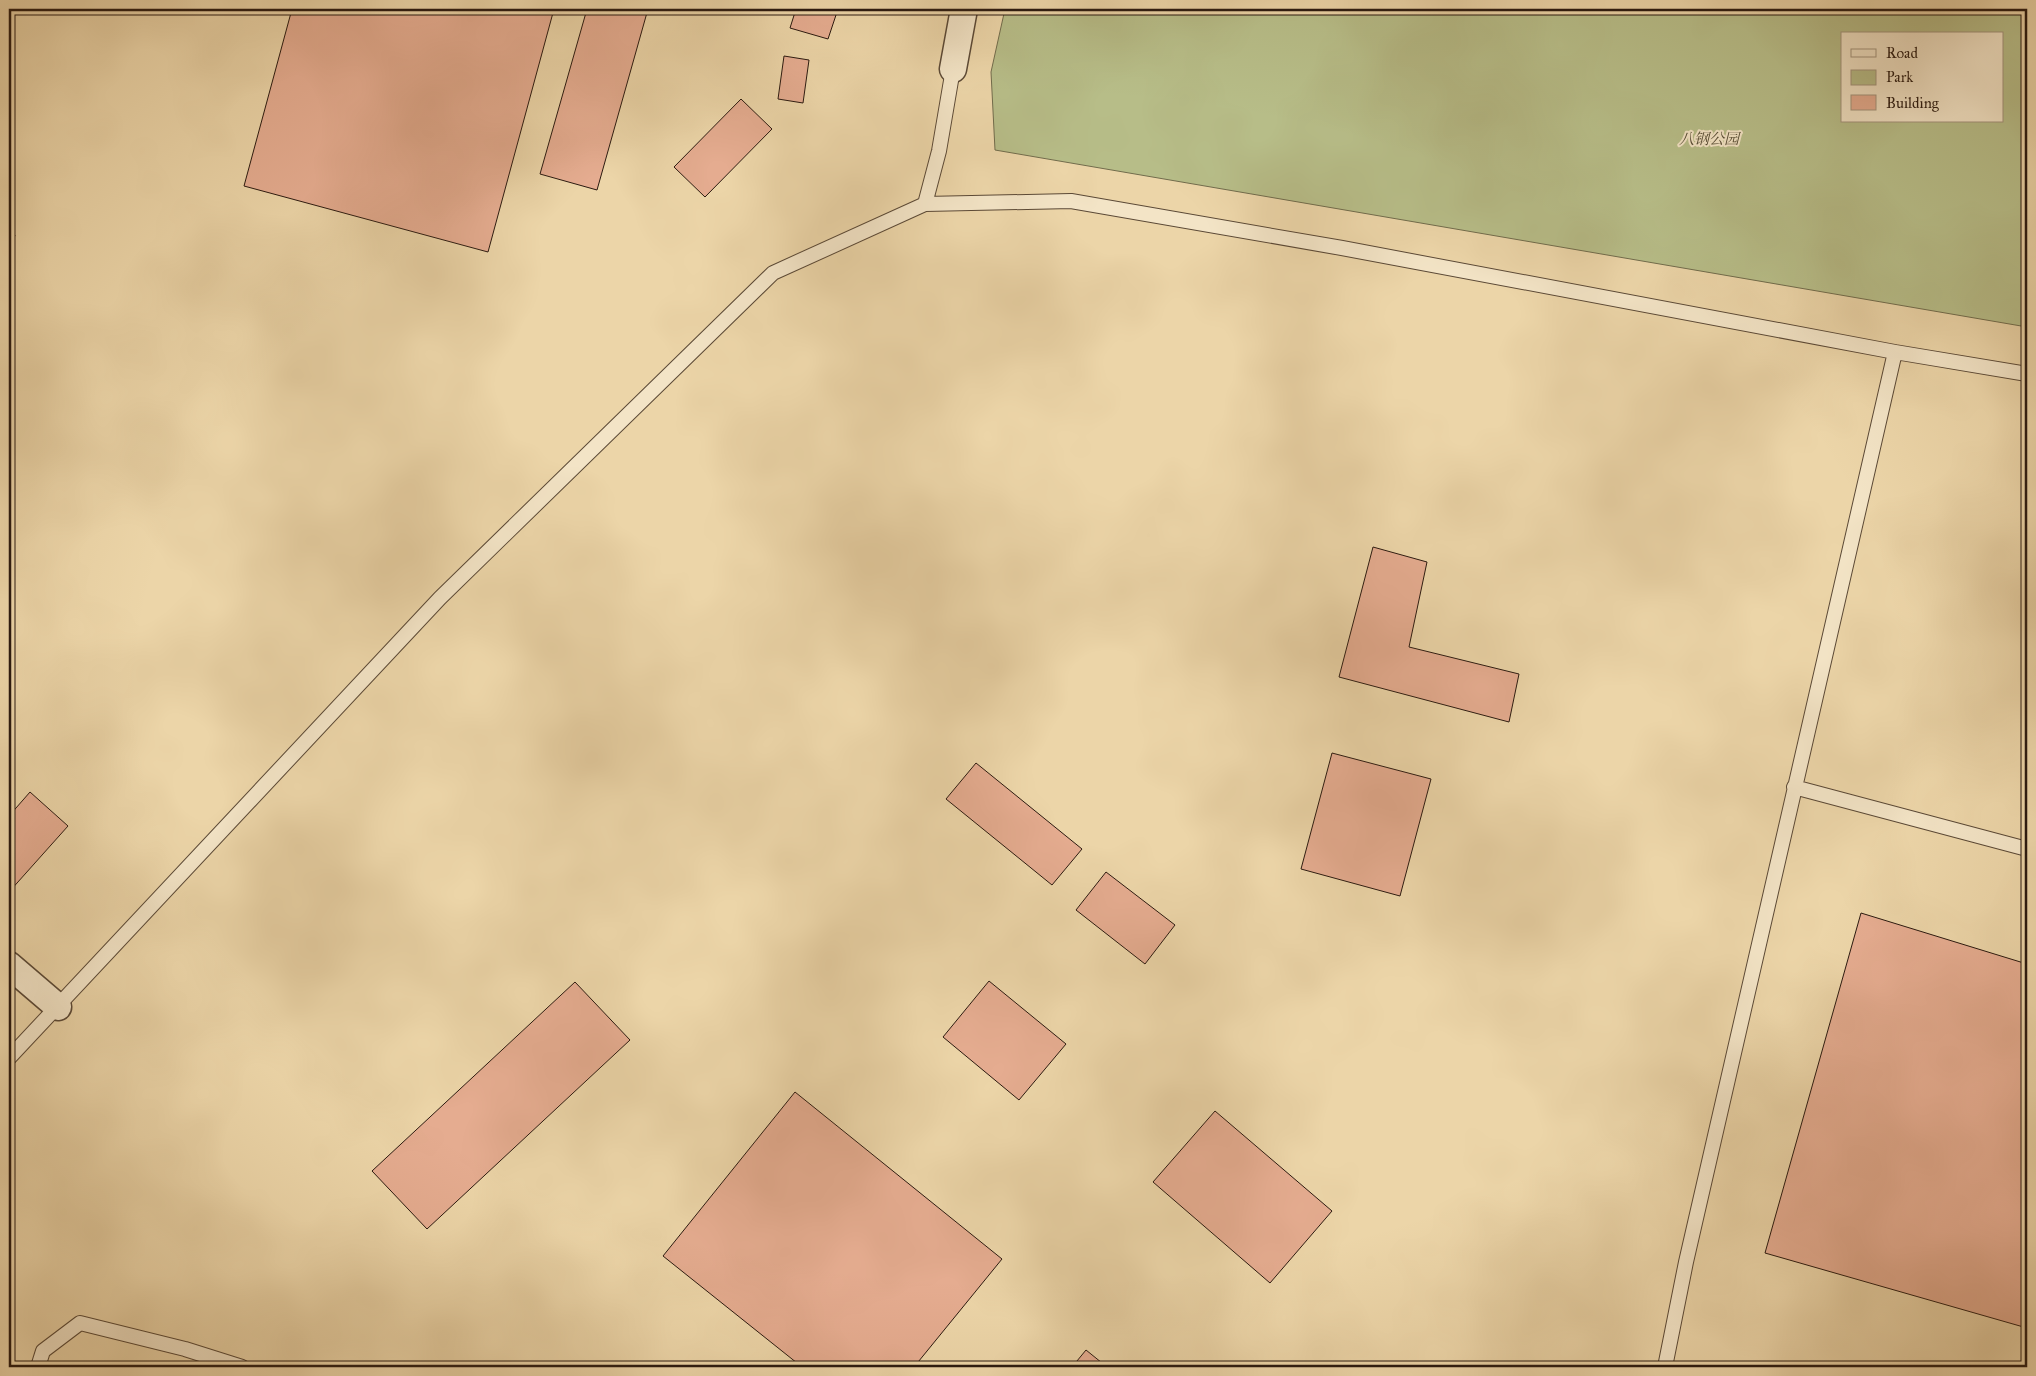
<svg xmlns="http://www.w3.org/2000/svg" width="2036" height="1376" viewBox="0 0 2036 1376" font-family="'IM FELL Great Primer','Noto Serif SC',serif">
<style>
.green{fill:#b7bd88;stroke:#716c4c;fill-rule:evenodd}
.building{fill:#e5ac90;stroke:#2b1a10}
.lines{fill:none;stroke-linecap:round;stroke-linejoin:round}
.lane-casing{stroke:#5b4936;stroke-width:16}
.street-casing{stroke:#5b4936;stroke-width:29}
.lane{stroke:#f3e4c6;stroke-width:14}
.street{stroke:#f3e4c6;stroke-width:26}
.labels{text-anchor:middle;dominant-baseline:central;stroke-width:4;stroke-linejoin:round;paint-order:stroke}
.park-label{font-size:15px;font-style:italic;fill:#554b34;stroke:#f3e4c6}
</style>
<rect width="100%" height="100%" fill="#ecd5a8"/>
<filter id="stains"><feTurbulence type="fractalNoise" baseFrequency=".004" numOctaves="4"/><feColorMatrix values="0 0 0 0 .2 0 0 0 0 .09 0 0 0 0 .02 0 0 0 .5 -.17"/></filter>
<radialGradient id="worn" r=".72"><stop offset=".6" stop-color="#630" stop-opacity="0"/><stop offset="1" stop-color="#630" stop-opacity=".3"/></radialGradient>
<path class="green" d="M1005 9H2027V327L995 150 991 72ZM1842 34H2002V121H1842Z"/>
<path class="building" d="M292 9H554L488 252 244 186Z
M587 9H648L597 190 540 174Z
M796 9H838L828 39 790 28Z
M784 56 809 60 803 103 778 99Z
M741 99 772 129 705 197 674 167Z
M9 233 15 235 9 256Z
M1373 547 1427 562 1409 647 1519 674 1509 722 1339 677Z
M1332 753 1431 779 1400 896 1301 869Z
M976 763 1082 849 1052 885 946 799Z
M30 792 68 826 9 892V816Z
M1106 872 1175 925 1145 964 1076 910Z
M1861 913 2027 964V1328L1765 1253Z
M989 981 1066 1044 1019 1100 943 1037Z
M575 982 630 1040 427 1229 372 1171Z
M795 1092 1002 1259 914 1367H802L663 1256Z
M1215 1111 1332 1211 1270 1283 1153 1182Z
M1086 1350 1107 1367H1072Z"/>
<g class="lines">
<g class="lane-casing">
<path id="lane" d="M925 204 939 151 953 69
M1794 787 2027 849
M9 1058 440 598 773 273 925 204 1071 201 1342 248 1895 352 2027 374
M38 1367 43 1351 80 1323 185 1349 242 1367
M1665 1367 1686 1262 1895 352"/>
</g>
<g class="street-casing">
<path id="street" d="M953 69 964 9
M9 965 58 1007"/>
</g>
<use href="#lane" class="lane"/>
<use href="#street" class="street"/>
</g>
<g class="labels">
<g class="park-label">
<text x="1709" y="139">八钢公园</text>
</g>
</g>
<rect width="2036" height="1376" fill="none" stroke="#ecd5a8" stroke-width="30"/>
<rect x="10" y="10" width="2016" height="1356" fill="none" stroke="#2b1a10" stroke-width="2.5"/>
<rect x="15" y="15" width="2006" height="1346" fill="none" stroke="#2b1a10"/>
<rect x="1841" y="32" width="162" height="90" fill="#f3e4c6" stroke="#a3937d"/>
<rect x="1851" y="49" width="25" height="8" fill="#f3e4c6" stroke="#a3937d"/>
<text x="1886" y="58" font-size="15" fill="#2b1a10">Road</text>
<rect x="1851" y="70" width="25" height="15" fill="#b7bd88" stroke="#a3937d"/>
<text x="1886" y="82" font-size="15" fill="#2b1a10">Park</text>
<rect x="1851" y="95" width="25" height="15" fill="#e5ac90" stroke="#a3937d"/>
<text x="1886" y="108" font-size="15" fill="#2b1a10">Building</text>
<rect width="100%" height="100%" filter="url(#stains)"/>
<rect width="100%" height="100%" fill="url(#worn)"/>
</svg>
